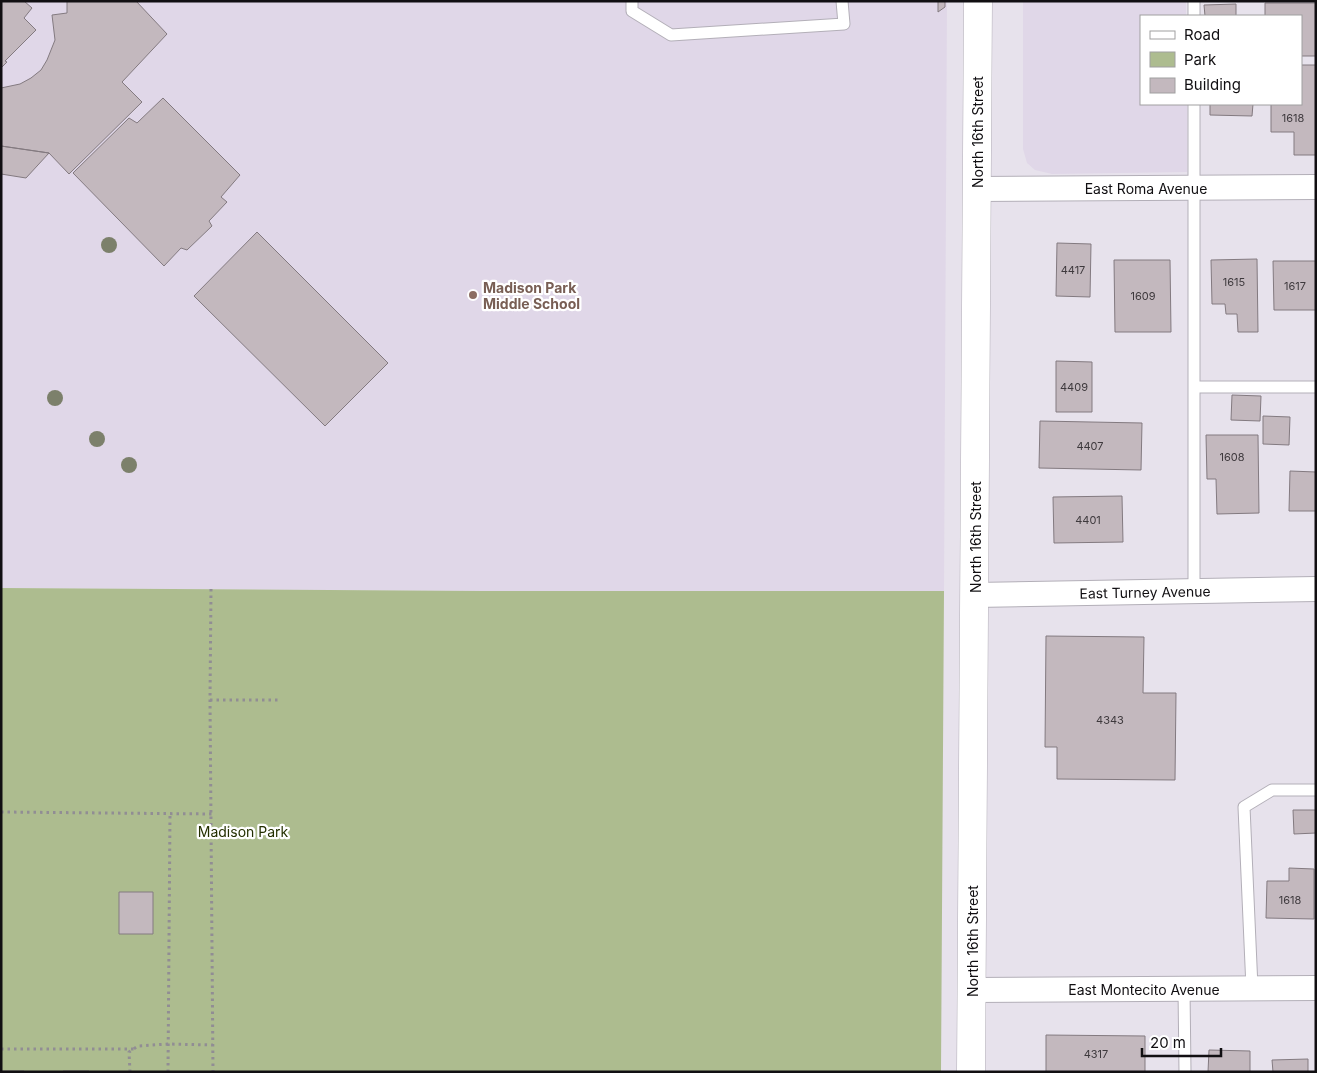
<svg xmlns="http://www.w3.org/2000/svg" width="1317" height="1073" viewBox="0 0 1317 1073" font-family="Inter,sans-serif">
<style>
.built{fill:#e0d7e8}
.green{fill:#adbc8f}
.building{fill:#c3b8be;stroke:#837a80}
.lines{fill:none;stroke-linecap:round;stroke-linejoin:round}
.service-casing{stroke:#b3afb8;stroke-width:13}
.minor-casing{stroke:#b3afb8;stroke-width:26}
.secondary-casing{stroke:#b3afb8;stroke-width:29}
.path{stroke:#918d94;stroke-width:3;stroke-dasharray:2.5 4;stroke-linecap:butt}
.service{stroke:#fff;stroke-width:11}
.minor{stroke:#fff;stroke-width:24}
.secondary{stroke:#fff;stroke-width:28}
.tree{fill:#7c806b}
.education-dot{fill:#8d6e63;stroke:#fff;stroke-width:2}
.labels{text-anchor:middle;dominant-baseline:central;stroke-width:4.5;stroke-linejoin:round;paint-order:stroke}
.number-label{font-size:11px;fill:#3e393d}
.street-label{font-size:14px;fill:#110f12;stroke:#fff}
.education-label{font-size:14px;font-weight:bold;fill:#785e54;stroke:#fff;text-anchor:start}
.park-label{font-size:14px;fill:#243001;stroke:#fff}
</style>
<rect width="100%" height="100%" fill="#e7e2ec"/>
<path class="built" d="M1 1H947L944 591H481L1 588Z
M1023 1H1186V16H1141V104H1187V172L1052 174 1035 170 1027 163 1023 149Z"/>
<path class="green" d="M1 588 481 591H944L941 1072H1Z"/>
<path class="building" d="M1 1H24L32 8 24 18 36 30 5 61 7 62 1 68Z
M67 1H136L167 34 122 82 142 102 69 174 49 153 1 146V88L20 84 31 78 41 70 47 60 55 40 52 15 67 13Z
M938 1H945V7L938 12Z
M1265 3H1316V56H1301V16H1265Z
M1236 4V16H1205L1204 5Z
M1301 65H1316V155H1294V132H1271V104H1301Z
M163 98 240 175 221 197 227 202 209 221 212 226 187 250 181 248 164 266 73 173 129 118 137 123Z
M1210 104H1253L1252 116 1210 115Z
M1 146 49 153 26 178 1 174Z
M257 232 388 363 325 426 194 296Z
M1057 243 1091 244 1090 297 1056 296Z
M1257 259 1258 332H1238L1237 314H1226L1225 304H1212L1211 260Z
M1114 260H1170L1171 332H1115Z
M1273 261H1316V310H1274Z
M1056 361 1092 362V412H1056Z
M1232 395 1261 396 1260 421 1231 420Z
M1263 416 1290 417 1289 445 1263 444Z
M1040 421 1142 423 1141 470 1039 468Z
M1206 435H1258L1259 513 1217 514 1216 479H1207Z
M1290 471 1316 472V511H1289Z
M1122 496 1123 542 1054 543 1053 497Z
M1046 636 1144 637 1143 693H1176L1175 780 1057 779V747H1045Z
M1293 810H1316V833L1294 834Z
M1289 868 1314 869V919L1266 918 1267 881H1289Z
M119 892H153V934H119Z
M1046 1035 1145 1036V1072H1046Z
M1209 1050 1250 1051V1072H1208Z
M1308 1059V1072H1273L1272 1060Z
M1 1071H24V1072H1Z
M63 1071H89V1072H63Z"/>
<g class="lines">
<g class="service-casing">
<path id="service" d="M632 1V11L671 35 844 24 842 1
M1194 1V16
M1194 104V591
M1195 387H1316
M1252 988 1244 807 1272 790H1316
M1184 989 1185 1072"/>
</g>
<g class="minor-casing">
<path id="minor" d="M977 189 1316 187
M975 595 1316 589
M972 990 1316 988"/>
</g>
<g class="secondary-casing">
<path id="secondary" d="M971 1072 978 1"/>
</g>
<path class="path" d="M211 589 210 700 213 1072
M210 700H280
M1 812 212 814
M1 1049H134
M130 1072 129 1052 138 1046 168 1044 213 1045
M168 1072 170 813"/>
<use href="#service" class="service"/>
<use href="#minor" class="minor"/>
<use href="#secondary" class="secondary"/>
</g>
<g class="tree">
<circle cx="109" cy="245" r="8"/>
<circle cx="55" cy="398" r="8"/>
<circle cx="97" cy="439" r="8"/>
<circle cx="129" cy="465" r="8"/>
</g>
<circle class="education-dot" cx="473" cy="295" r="5"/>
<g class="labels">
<g class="number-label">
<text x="1293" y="118">1618</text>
<text x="1073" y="270">4417</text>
<text x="1234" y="282">1615</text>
<text x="1295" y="286">1617</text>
<text x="1143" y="296">1609</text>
<text x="1074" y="387">4409</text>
<text x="1090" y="446">4407</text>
<text x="1232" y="457">1608</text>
<text x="1088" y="520">4401</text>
<text x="1110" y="720">4343</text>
<text x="1290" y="900">1618</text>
<text x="1096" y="1054">4317</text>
</g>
<g class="street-label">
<text transform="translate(977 132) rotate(-90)">North 16th Street</text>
<text x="1146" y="188">East Roma Avenue</text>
<text transform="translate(975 537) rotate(-90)">North 16th Street</text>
<text transform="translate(1145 592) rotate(-1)">East Turney Avenue</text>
<text transform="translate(972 941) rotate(-90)">North 16th Street</text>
<text x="1144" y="989">East Montecito Avenue</text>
</g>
<g class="education-label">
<text x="483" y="287">Madison Park<tspan x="483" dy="16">Middle School</tspan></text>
</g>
<g class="park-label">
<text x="243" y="831">Madison Park</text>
</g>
</g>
<rect width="1317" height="1073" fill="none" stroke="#110f12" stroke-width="5"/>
<rect x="1140" y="15" width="162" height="90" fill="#ffffff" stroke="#a09fa0"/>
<rect x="1150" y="31" width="25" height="8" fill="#ffffff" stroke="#a09fa0"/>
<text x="1184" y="40" font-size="15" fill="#110f12">Road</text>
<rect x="1150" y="52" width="25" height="15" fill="#adbc8f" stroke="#a09fa0"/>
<text x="1184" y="65" font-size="15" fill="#110f12">Park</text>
<rect x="1150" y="78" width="25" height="15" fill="#c3b8be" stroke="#a09fa0"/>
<text x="1184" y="90" font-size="15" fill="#110f12">Building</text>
<path d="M1142 1048v8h79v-8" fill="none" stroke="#110f12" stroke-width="2.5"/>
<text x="1150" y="1048" font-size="15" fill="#110f12" stroke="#ffffff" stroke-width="4" paint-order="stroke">20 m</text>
</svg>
